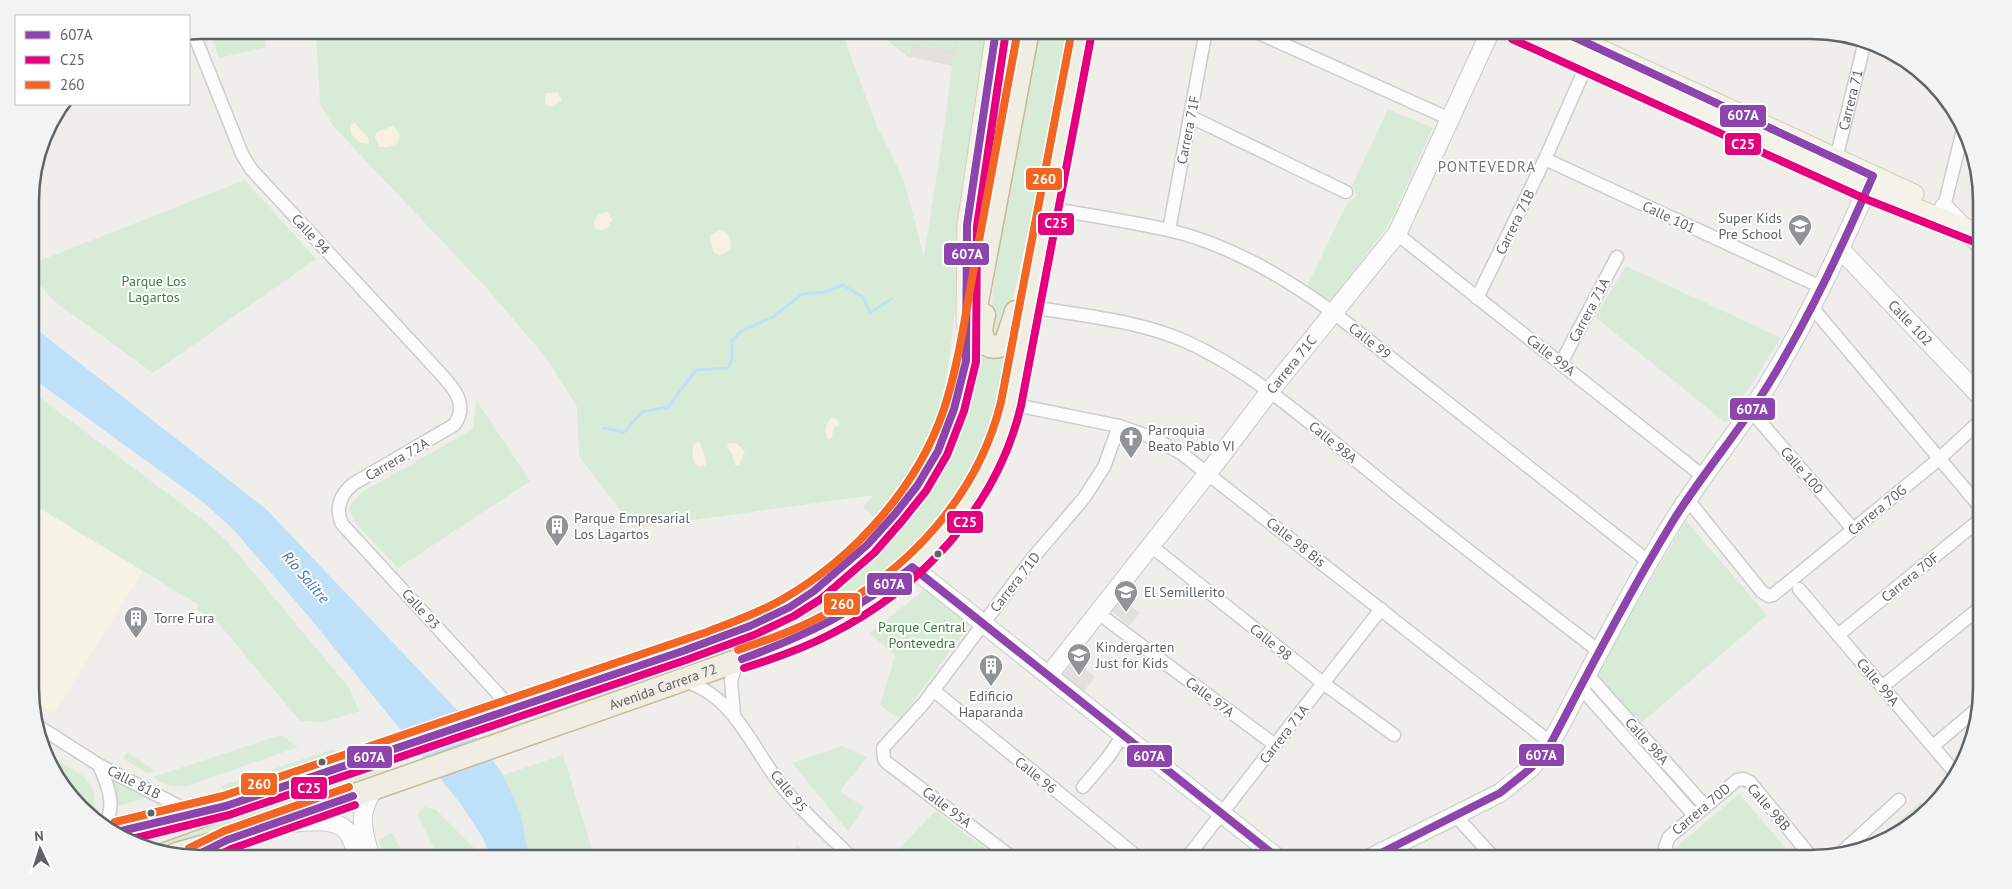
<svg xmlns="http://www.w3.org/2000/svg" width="2012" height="889" viewBox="0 0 2012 889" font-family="'PT Sans',sans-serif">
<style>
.commercial{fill:#f7f3e4}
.education{fill:#e2e0da}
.green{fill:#d8ebd6}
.sand{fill:#f6f1e1}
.water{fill:#bfe0f9}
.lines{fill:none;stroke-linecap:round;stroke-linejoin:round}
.stream{stroke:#bfe0f9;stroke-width:3}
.street-casing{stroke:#cbcccc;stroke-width:15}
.secondary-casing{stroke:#cacacb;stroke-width:20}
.primary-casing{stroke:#d7ceb8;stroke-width:21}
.highway-casing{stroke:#c8b996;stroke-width:25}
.street{stroke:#fdfcfc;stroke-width:12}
.secondary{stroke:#fdfcfc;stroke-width:18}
.primary{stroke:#f4f2e9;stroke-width:19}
.highway{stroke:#f0ede3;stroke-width:22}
.bus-1-casing{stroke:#fff;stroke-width:11}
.bus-2-casing{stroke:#fff;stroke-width:11}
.bus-3-casing{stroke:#fff;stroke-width:11}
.bus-1{stroke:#8e44ad;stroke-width:8}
.bus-2{stroke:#e5007d;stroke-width:8}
.bus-3{stroke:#f26522;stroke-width:8}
.bus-dot{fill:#5f6368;stroke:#fff;stroke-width:2}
.labels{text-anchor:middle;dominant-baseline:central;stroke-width:4;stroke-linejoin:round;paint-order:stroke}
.street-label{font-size:14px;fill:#5f6368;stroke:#fff}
.poi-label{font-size:14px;fill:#5f6368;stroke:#fff;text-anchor:start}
.park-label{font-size:14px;fill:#348238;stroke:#fff}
.neighbourhood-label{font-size:15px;letter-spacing:1px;fill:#70757a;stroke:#fff}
.water-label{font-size:15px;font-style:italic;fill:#4174aa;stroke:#fff}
.rim{fill:none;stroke:#5f6368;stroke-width:2.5}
.line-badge{stroke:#fff;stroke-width:2}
.badge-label{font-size:14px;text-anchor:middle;font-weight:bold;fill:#fff}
</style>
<rect width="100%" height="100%" fill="#efeeea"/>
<path class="commercial" d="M31 502 143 571 54 713 31 700Z"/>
<path class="education" d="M872 30H961L952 66 907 56 880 34Z
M1122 599 1140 613 1129 626 1112 612Z
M1075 660 1095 677 1084 691 1063 675Z"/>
<path class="green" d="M209 30H263L266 47 219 58Z
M316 30H841L877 126 904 181 924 257 943 135 952 66 961 30H1012L977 228 982 230 971 281 957 293C950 351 947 415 915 467 904 485 889 502 876 519L863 507 874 495 634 528 579 456 577 407 548 360 492 294 334 127 320 104Z
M872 30H935L932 48 911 45 910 56 880 34Z
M936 30H958L954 51 933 47Z
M1036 30H1069L1046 151 1007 325 995 339 988 325 993 295 1005 200Z
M1388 109 1433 128 1388 226 1329 303 1307 286 1347 204 1357 195 1352 186Z
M245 180 316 259 153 373 54 301 31 275V262L44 259Z
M1626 266 1781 338 1726 423 1595 317Z
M978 341 1011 348 996 421 977 470 948 509 907 556 871 587 825 614 781 633 700 664 509 728 506 720 702 653 884 541Z
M31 391 207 523 228 542 349 688 359 711 324 722 300 721 219 624 196 609 199 605 31 503Z
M476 400 530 481 398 568 354 521 349 509 353 501 364 491 473 429Z
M1686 521 1767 615 1640 724 1595 673Z
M928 587 970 624 900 719 880 705 895 656 870 633Z
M281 735 298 747 187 786C173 787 164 786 153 777Z
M842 746 867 757 840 791 864 807 848 831 792 763Z
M334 749 340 760 224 798 221 786Z
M127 752 155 771 147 773 123 758Z
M563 755 595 859H529L503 775Z
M51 757C72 770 100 778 94 808L90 811 66 792Z
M376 764 380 772 156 850 136 846Z
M106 773 150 796 113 808Z
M1739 794 1795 859H1684L1675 848Z
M1920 802 1927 810 1906 830 1884 837 1883 836Z
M424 807 435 809 485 859H439L417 814Z
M936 810 943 817 999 859H889Z
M392 833 407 859H385L379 840Z
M797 845 816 859H788Z"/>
<path class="sand" d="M558 92 562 100 553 107 545 105V94Z
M355 123C359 131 366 132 369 140L368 144 358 142 351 134 350 125Z
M393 126C400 132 401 135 398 143L388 147H380L375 138 377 132Z
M607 211 612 219 607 229 601 230 595 228 594 222 598 215Z
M719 230 725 231 730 238 731 249 725 253 719 255 713 252 710 236Z
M834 418 840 422 838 426 834 428 831 439H828C824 432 826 424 830 419Z
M699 442 705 456 706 465 698 467C692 459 692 454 693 444Z
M729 443 737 444 745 451 739 466 735 465 732 454 727 447Z"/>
<path class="water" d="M31 325 266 509 457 710 503 775 521 815 529 859H491L483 838 460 803 310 618 232 528 203 502 31 377Z"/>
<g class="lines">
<path class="stream" d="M604 428 624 432 642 412 668 407 696 370 728 368 732 359V341L741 331 773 317 802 294 825 292 843 285 863 297 870 313 891 299"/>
<g class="street-casing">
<g id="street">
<path d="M1252 30 1450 119"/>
<path d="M193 32 242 154 251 169 429 361C444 379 473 400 454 425L353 484C340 495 335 508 342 524L512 709"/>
<path d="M1191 117 1346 192"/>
<path d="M1545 159 1821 287"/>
<path id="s1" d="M1836 159 1865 41"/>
<path d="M1944 207 1962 134"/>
<path d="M1047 208C1087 215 1128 221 1168 230 1229 244 1284 277 1334 313L1649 562"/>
<path d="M1169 230 1206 30"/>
<path d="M1397 234 1704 477"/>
<path d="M1477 298 1545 159 1588 62"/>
<path d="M1811 306 1981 508"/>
<path d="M1030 307C1081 315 1140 321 1187 342 1259 375 1319 431 1380 480 1452 539 1526 595 1600 652"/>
<path d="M1561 363 1617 257"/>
<path d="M1011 404 1119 426 1151 437 1181 453 1551 743"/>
<path d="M1751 411 1853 529"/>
<path d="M1688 500 1762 592 1769 596 1773 595 1939 459 1981 420"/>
<path d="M1151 546 1323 683 1394 735"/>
<path d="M1799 589 1957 775"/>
<path d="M1098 613 1275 745"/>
<path d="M1838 635 1982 518"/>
<path d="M1588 675 1705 806"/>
<path d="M683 681C736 695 753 752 785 790 806 815 830 836 853 859"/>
<path d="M1882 687 1982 606"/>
<path d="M1581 688 1694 815"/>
<path d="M933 690 1140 859"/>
<path d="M734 715 731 680 738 660"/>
<path d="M38 726 99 765 194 814"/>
<path d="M1933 746 1978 708"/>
<path d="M99 765C107 783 116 804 106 823"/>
<path d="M1083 787 1109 756 1123 735"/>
<path d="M1455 815 1495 859"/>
<path d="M1843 851 1899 800"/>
<path d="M1014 859 886 762 884 759 883 748 924 703 1031 560 1084 498 1104 467 1119 426"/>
<path d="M1186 859 1381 609"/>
<path d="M1671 859 1665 847 1669 837 1737 780 1744 779 1750 782 1813 859"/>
</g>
</g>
<g class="secondary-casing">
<g id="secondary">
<path d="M1944 207 1981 246"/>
<path id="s2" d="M1840 249 1981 397"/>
<path d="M912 567 1279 859"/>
<path id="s3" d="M1049 675 1208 473 1270 391 1397 234 1491 30"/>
<path d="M289 823C306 822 333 817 346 830 353 838 355 850 359 859"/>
<path d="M371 859C363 829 356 817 374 788"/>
<path d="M1368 859 1500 793 1531 768 1551 743C1591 668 1629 592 1674 520 1703 474 1738 432 1767 386 1808 320 1841 248 1873 176"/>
</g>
</g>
<g class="primary-casing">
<path id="primary" d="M1516 30 1867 189 1981 234
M1559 30 1914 194
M966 324 967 225 996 30"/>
</g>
<g class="highway-casing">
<g id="highway">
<path d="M984 315C983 321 980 329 982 335 985 348 996 350 1006 342L1016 312"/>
<path d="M130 842 264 793 683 651C719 638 755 626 788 608 849 574 919 497 946 433 956 410 961 385 966 361L1028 30"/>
<path id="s4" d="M176 854 227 840 782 645C887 603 971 530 1006 421L1082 30"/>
</g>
</g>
<use href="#street" class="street"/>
<use href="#secondary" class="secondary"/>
<use href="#primary" class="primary"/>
<use href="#highway" class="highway"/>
<g class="bus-1-casing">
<path id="bus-1" d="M742 659C807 635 857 611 912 567L1279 859
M117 832 226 806 683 651 750 626 790 607 814 591 867 545 895 514 917 486 938 451 954 409 966 361 967 225 996 30
M193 857 227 840 353 796
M1369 859 1500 793 1531 768 1551 743C1590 669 1629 593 1673 521 1702 474 1739 432 1768 385 1809 318 1842 247 1873 176L1559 30"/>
</g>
<g class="bus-2-casing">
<path id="bus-2" d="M1512 39 1863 198 1977 243
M744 668C773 659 802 649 829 635 921 589 997 507 1021 406L1092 32
M128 840 229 815 686 660 754 635 794 616 821 599 874 553 902 521 926 491 947 455 964 411 976 362 977 226 1006 31
M211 859 231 849 355 805"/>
</g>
<g class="bus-3-casing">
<path id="bus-3" d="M738 650C767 640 796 630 822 616 908 572 978 496 1001 402L1072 30
M115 822 223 796 707 632C733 622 759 613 783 599 854 558 918 487 944 409 960 360 966 308 976 257 990 181 1004 106 1018 30
M189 848 224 831 349 787"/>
</g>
<use href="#bus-1" class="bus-1"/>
<use href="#bus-2" class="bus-2"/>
<use href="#bus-3" class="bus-3"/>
</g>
<defs>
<g id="school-pin" transform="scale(1.25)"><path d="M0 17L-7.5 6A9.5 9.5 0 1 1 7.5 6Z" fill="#919496" stroke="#fff"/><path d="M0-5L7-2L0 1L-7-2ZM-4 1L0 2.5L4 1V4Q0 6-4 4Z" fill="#fff"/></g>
<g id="church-pin" transform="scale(1.25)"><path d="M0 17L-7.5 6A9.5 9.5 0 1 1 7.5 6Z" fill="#919496" stroke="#fff"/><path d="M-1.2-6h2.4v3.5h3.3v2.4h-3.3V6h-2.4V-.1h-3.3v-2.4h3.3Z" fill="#fff"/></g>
<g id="building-pin" transform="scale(1.25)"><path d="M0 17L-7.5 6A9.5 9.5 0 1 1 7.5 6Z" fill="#919496" stroke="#fff"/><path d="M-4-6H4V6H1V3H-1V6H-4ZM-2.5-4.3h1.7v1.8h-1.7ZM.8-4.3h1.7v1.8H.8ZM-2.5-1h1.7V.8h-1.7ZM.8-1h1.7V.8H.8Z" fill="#fff"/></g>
</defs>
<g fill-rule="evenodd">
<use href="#school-pin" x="1800" y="226"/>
<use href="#church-pin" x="1131" y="438"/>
<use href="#building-pin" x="557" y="526"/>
<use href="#school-pin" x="1126" y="592"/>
<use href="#building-pin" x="136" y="618"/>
<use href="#school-pin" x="1079" y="655"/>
<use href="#building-pin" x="991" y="666"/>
</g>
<g class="bus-dot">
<circle cx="938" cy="554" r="4.5"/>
<circle cx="322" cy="762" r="4.5"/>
<circle cx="151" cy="813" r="4.5"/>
</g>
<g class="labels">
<g class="street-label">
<text stroke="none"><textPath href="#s1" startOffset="61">Carrera 71</textPath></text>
<text transform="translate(1188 130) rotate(-79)">Carrera 71F</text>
<text transform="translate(1669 217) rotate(25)">Calle 101</text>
<text transform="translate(1515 222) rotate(-64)">Carrera 71B</text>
<text transform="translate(311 234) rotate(47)">Calle 94</text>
<text transform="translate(1589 310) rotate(-62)">Carrera 71A</text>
<text stroke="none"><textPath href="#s2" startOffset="102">Calle 102</textPath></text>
<text transform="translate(1370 341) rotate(38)">Calle 99</text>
<text transform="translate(1551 355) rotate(38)">Calle 99A</text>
<text stroke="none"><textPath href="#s3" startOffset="394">Carrera 71C</textPath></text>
<text transform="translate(1333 442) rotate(39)">Calle 98A</text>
<text transform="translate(397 459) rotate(-30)">Carrera 72A</text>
<text transform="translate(1802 470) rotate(49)">Calle 100</text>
<text transform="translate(1877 510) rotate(-39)">Carrera 70G</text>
<text transform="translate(1296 542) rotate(38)">Calle 98 Bis</text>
<text transform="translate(1910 577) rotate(-39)">Carrera 70F</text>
<text transform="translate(1015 582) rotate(-52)">Carrera 71D</text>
<text transform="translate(421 609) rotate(48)">Calle 93</text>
<text transform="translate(1271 642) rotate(39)">Calle 98</text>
<text transform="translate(1878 682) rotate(50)">Calle 99A</text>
<text stroke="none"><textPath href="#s4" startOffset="515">Avenida Carrera 72</textPath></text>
<text transform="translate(1210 697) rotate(37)">Calle 97A</text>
<text transform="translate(1284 734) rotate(-52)">Carrera 71A</text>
<text transform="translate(1647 741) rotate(48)">Calle 98A</text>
<text transform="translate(1036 775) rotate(39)">Calle 96</text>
<text transform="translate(134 782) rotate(27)">Calle 81B</text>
<text transform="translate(789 791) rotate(51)">Calle 95</text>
<text transform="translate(947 807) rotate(37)">Calle 95A</text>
<text transform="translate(1769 807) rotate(49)">Calle 98B</text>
<text transform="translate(1701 809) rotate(-40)">Carrera 70D</text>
</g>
<g class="poi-label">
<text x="1782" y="218" text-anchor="end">Super Kids<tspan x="1782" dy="16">Pre School</tspan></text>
<text x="1148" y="430">Parroquia<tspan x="1148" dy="16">Beato Pablo VI</tspan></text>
<text x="574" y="518">Parque Empresarial<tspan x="574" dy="16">Los Lagartos</tspan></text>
<text x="1144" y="592">El Semillerito</text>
<text x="154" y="618">Torre Fura</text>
<text x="1096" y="647">Kindergarten<tspan x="1096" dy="16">Just for Kids</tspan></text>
<text x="991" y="696" text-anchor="middle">Edificio<tspan x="991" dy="16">Haparanda</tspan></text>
</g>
<g class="park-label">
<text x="154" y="281">Parque Los<tspan x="154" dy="16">Lagartos</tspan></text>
<text x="922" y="627">Parque Central<tspan x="922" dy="16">Pontevedra</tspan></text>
</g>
<g class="neighbourhood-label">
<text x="1487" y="166">PONTEVEDRA</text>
</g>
<g class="water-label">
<text transform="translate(306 577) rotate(49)">Río Salitre</text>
</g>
</g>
<path d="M0 0H2012V889H0ZM201 39H1811A162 162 0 0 1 1973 201V688A162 162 0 0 1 1811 850H201A162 162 0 0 1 39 688V201A162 162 0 0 1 201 39Z" fill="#f2f3f3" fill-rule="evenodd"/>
<path class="rim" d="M201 39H1811A162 162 0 0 1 1973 201V688A162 162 0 0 1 1811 850H201A162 162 0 0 1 39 688V201A162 162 0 0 1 201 39Z"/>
<g class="line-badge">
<rect x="1719" y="104" width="48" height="24" rx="5" fill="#8e44ad"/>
<rect x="1724" y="132" width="38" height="24" rx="5" fill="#e5007d"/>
<rect x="1025" y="167" width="38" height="24" rx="5" fill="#f26522"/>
<rect x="1037" y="212" width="38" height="24" rx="5" fill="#e5007d"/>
<rect x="943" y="242" width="47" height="24" rx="5" fill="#8e44ad"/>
<rect x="1729" y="397" width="47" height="24" rx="5" fill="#8e44ad"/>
<rect x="946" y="510" width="38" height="24" rx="5" fill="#e5007d"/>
<rect x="866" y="572" width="47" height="24" rx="5" fill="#8e44ad"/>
<rect x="823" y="592" width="38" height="24" rx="5" fill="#f26522"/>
<rect x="1518" y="743" width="47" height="24" rx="5" fill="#8e44ad"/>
<rect x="1126" y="744" width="47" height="24" rx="5" fill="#8e44ad"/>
<rect x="346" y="745" width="47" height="24" rx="5" fill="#8e44ad"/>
<rect x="240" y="772" width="38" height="24" rx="5" fill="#f26522"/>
<rect x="290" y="776" width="38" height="24" rx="5" fill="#e5007d"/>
</g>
<g class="badge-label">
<text x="1743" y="120">607A</text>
<text x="1743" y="149">C25</text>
<text x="1044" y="184">260</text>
<text x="1056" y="228">C25</text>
<text x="967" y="259">607A</text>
<text x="1752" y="414">607A</text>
<text x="965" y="527">C25</text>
<text x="889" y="589">607A</text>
<text x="842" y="609">260</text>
<text x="1541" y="760">607A</text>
<text x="1149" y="761">607A</text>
<text x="369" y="762">607A</text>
<text x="259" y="789">260</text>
<text x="309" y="793">C25</text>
</g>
<rect x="15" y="15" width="175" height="90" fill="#ffffff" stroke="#bfc1c3"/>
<rect x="25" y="31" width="25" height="8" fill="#8e44ad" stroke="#bfc1c3"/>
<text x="60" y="40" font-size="15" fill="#5f6368">607A</text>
<rect x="25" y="56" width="25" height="8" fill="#e5007d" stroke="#bfc1c3"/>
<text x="60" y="65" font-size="15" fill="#5f6368">C25</text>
<rect x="25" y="81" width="25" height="8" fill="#f26522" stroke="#bfc1c3"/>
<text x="60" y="90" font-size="15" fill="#5f6368">260</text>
<g transform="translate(40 849) rotate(356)" stroke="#ffffff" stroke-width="4" paint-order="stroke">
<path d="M0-4L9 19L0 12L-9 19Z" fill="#5f6368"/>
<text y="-8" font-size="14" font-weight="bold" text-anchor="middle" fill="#5f6368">N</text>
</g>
</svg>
